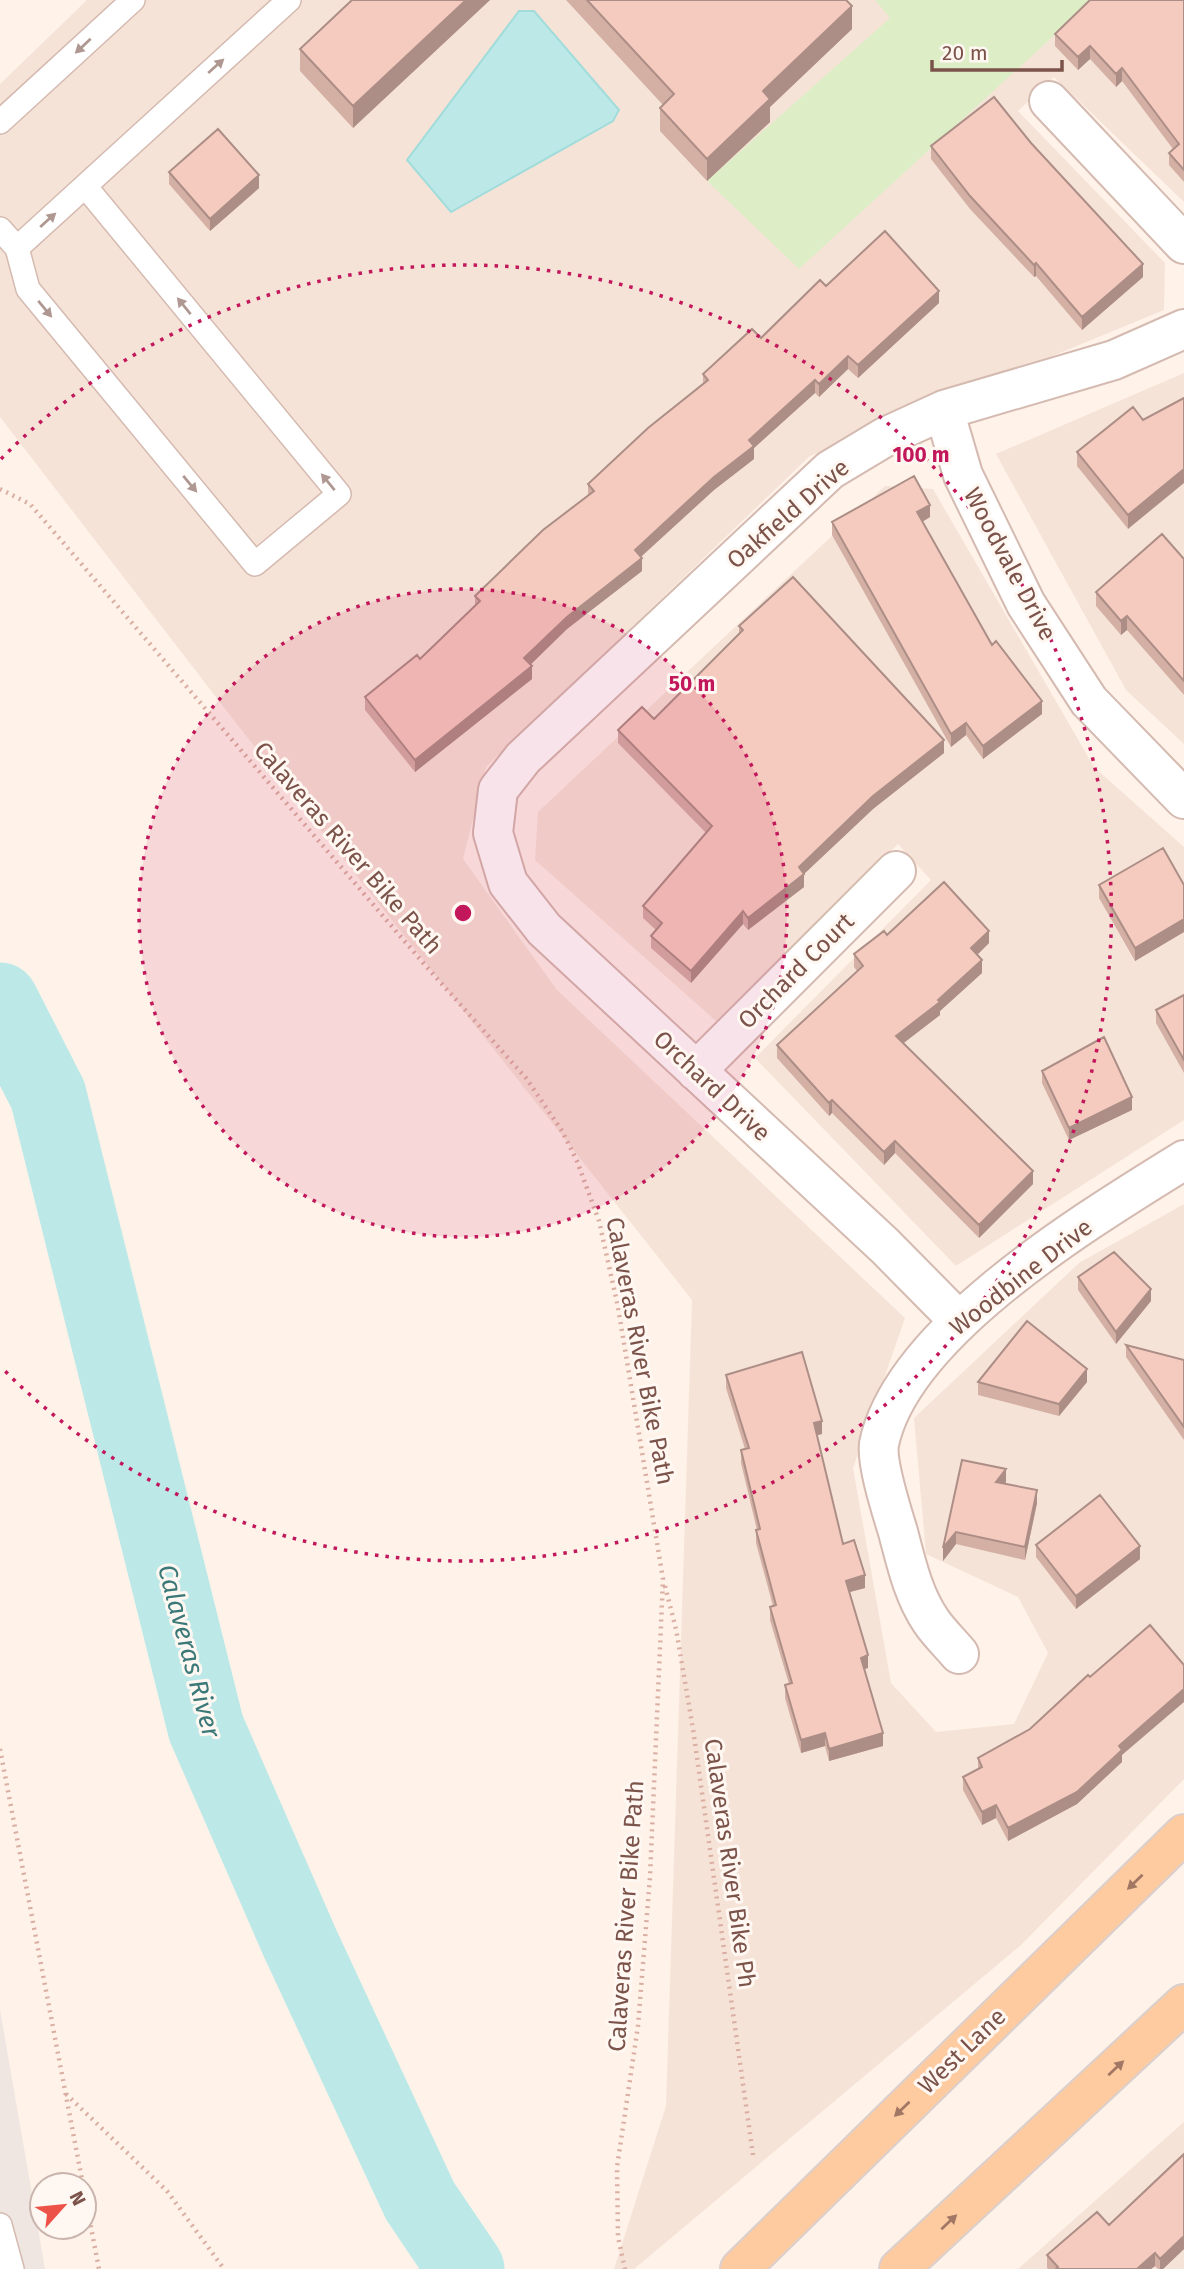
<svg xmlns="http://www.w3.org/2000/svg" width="1184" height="2269" viewBox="0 0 1184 2269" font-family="'Fira Sans',sans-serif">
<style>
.residential{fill:#f6e3d7}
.industrial{fill:#efe6e2}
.green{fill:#ddedc6}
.water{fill:#bce9e8;stroke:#a1dcdb;stroke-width:2}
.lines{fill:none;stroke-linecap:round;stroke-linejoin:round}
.river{stroke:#bce9e8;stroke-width:77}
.lane-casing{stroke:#d4bab0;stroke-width:26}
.street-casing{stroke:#d4bab0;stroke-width:42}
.primary-casing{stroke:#dacfcc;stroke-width:42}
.path{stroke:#daaea2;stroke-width:4.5;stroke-dasharray:2 5;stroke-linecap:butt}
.lane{stroke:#fff;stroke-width:23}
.street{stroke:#fff;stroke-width:38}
.primary{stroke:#fecba0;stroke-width:38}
.wall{fill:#d3afa4}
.shaded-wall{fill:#ac8e86}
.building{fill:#f5cbbf;stroke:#ac8e86;stroke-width:2}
.oneway{fill:#b09892}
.oneway2{fill:#a27764}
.ring{fill:none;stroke:#c2185b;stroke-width:3.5;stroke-dasharray:3.5 7}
.labels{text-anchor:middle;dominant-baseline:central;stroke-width:6;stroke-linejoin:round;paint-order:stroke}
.street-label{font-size:24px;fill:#7b534a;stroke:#fff7f1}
.water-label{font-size:26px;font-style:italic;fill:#3a7978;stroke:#fff7f1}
.centre{fill:#c2185b;stroke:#fff7f1;stroke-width:3.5}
.ring-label{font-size:21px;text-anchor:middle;font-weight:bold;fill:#c2185b;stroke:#fff7f1;stroke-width:6;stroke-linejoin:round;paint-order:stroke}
</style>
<rect width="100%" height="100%" fill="#fef2e9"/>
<path class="residential" d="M87 0H1184V202L1054 77 1018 111 1165 263 1164 310 810 456 486 767 463 859 557 990 905 1318 853 1468 891 1683 936 1732 1014 1724 1048 1653 1018 1597 926 1554 914 1418 1079 1263 1184 1204V1779L1021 1945 634 2269H614L666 2106 692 1300 236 723 0 417V84Z
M1184 373V744L1126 690 996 454Z
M885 486 933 489 1094 767 1184 847V1120L956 1266 755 1058 931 880 898 844 716 1021 535 860 538 812Z
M1184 2122V2269H1018Z"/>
<path class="industrial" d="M0 2010 45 2269H0Z"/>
<path class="green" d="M875 0H1093L799 269 707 181 890 18Z"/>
<path class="water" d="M519 11H534L619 110 613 121 451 212 407 160Z"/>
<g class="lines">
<path class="river" d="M0 1001 48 1095 206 1728 300 1943 420 2201 466 2269"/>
<g class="lane-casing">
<path id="lane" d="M0 122 133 0
M0 229 17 248 289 0
M17 248 28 289 255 564 339 494 85 186
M0 2225 12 2269"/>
</g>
<g class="street-casing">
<path id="street" d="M1049 101 1184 244
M944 410 963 475 1026 604 1089 701 1184 799
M696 1071 896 871
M959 1321 885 1246 544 929 508 883 493 833 498 790 523 758 830 470 885 437 944 410 1114 360 1184 329
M959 1654C950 1643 939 1633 931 1621 913 1595 906 1562 898 1532 892 1512 876 1463 879 1444 902 1331 1091 1218 1184 1160"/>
</g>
<g class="primary-casing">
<path id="primary" d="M740 2269 1184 1834
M899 2269 1184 2004"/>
</g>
<path class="path" d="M0 489 30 504 425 965 526 1078 562 1131 577 1161 599 1221 618 1307 663 1579 650 1877 638 2026 617 2167 618 2237 625 2269
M665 1586 676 1629 693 1729 753 2155
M0 1749 83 2185
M66 2094 167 2191 224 2269
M84 2191 99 2269"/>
<use href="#lane" class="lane"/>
<use href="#street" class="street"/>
<use href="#primary" class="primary"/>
</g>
<path class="wall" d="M352 0H490L353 128 300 71V49Z
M566 0H846L852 29 770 107V122L707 181 660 131V108L663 105Z
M1184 0V182L1169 165V153L1173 149 1122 81 1116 87 1090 59 1078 70 1055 46V34Z
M931 146 1143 277 1082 330 1036 276 1034 277 970 209 931 159Z
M169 172 259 188 210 231 169 184Z
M826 286 939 303 858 378 848 369 819 397 815 393 754 448V459L714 490 641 557 642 571 567 629 530 665 532 679 415 772 365 710V697L420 659 475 605V596L588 495V484L703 385V374L761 338Z
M1133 407 1128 529 1077 466V452Z
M930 517 922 522 992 645 1042 714 983 759 966 735 951 747 832 535V522Z
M1184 559V695L1127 630 1121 635 1096 606V592Z
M739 626 944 753 873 809 804 874V887L748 930 743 924 691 983 651 948V936L656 930 643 918V906L706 833 618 743V730L654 719 739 633Z
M1099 885H1184V932L1135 961 1099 898Z
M887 935 989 943 977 955 982 973 940 1011V1015L903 1043 1033 1184 979 1238 895 1153 884 1165 832 1113 829 1116 777 1058V1045L857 971 854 967V954Z
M1184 995V1073L1156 1023V1010Z
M1042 1071 1132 1110 1069 1140 1042 1083Z
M1078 1277 1151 1301 1116 1344 1078 1290Z
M1126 1345 1184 1360V1440L1126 1357Z
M726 1375 822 1434 817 1435 843 1544 865 1588 850 1592 868 1668 864 1669 883 1746 829 1761 825 1746 801 1753 785 1698V1685L789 1684 770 1620V1607L773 1606 756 1543V1530H757L741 1463V1450L745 1449 726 1388Z
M978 1382H1087L1059 1416 978 1395Z
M962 1460 1006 1482 1005 1483 1037 1503 1025 1560 956 1544 943 1561Z
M1036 1545 1140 1559 1076 1609 1036 1557Z
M1122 1755V1762L1077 1804 1008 1841 996 1818 982 1825 963 1790V1777L978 1770V1758Z
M1184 2154V2249L1163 2269H1158L1155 2266 1151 2269H1048L1047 2268V2255L1109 2225Z"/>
<path class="shaded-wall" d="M466 0H490L353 128V106Z
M852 6V29L770 107V122L707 181V159L763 91Z
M1090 46V59L1078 70V57Z
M1122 68V81L1116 87V74Z
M259 175V188L210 231V219Z
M1036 263V276L1034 277V265Z
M1143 264V277L1082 330V317Z
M939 291V303L858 378V365Z
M848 356V369L819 397V384Z
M815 380V393L754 448V459L714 490 635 562V550L749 440Z
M1184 469V483L1128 529V515Z
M930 505V517L917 525V512Z
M642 558V571L567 629 524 671V658L567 617Z
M1127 616V630L1121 635V621Z
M532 666V679L415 772V760Z
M1042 701V714L983 759V746Z
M966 723V735L951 747V734Z
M944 740V753L873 809 804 874V887L748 930V918L799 867 873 796Z
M743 911V924L691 983V971Z
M1184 919V932L1135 961V948Z
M989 931V943L971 961V948Z
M982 960V973L940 1011V1015L896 1049V1036L938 1000Z
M1132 1097V1110L1069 1140V1128Z
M832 1100V1113L829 1116V1103Z
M895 1141V1153L884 1165V1152Z
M1033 1171V1184L979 1238V1225Z
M1151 1289V1301L1116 1344V1332Z
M1087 1369V1382L1059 1416V1404Z
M822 1421V1434L814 1436V1423Z
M1006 1469V1482L996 1494V1482Z
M1037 1490V1503L1025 1560V1547Z
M956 1532V1544L943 1561V1548Z
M1140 1546V1559L1076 1609V1596Z
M865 1575V1588L846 1593V1581Z
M868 1655V1668L861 1670V1658Z
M1184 1689V1702L1122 1755V1762L1077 1804 1008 1841V1828L1119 1746Z
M825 1733V1746L801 1753V1740Z
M883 1733V1746L829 1761V1749Z
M996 1805V1818L982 1825V1812Z
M1184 2236V2249L1163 2269H1160V2259Z
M1155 2253V2266L1151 2269H1137Z"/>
<path class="building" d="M352 0H466L353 106 300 49Z
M587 0H846L852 6 763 91 770 99 707 159 660 108 674 94Z
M1090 0H1184V170L1169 153 1179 144 1122 68 1116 74 1090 46 1078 57 1055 34Z
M994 97 1031 143 1143 264 1082 317 1036 263 1034 265 970 196 931 146Z
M218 129 259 175 210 219 169 172Z
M885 231 939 291 858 365 848 356 819 384 815 380 749 440 754 446 714 477 635 550 642 558 567 617 524 658 532 666 415 760 365 697 417 655 420 659 480 601 475 596 543 530 594 491 588 484 648 428 708 380 703 374 752 329 761 338 820 280 826 286Z
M1184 398V469L1128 515 1077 452 1133 407 1143 420Z
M914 476 930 505 917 512 992 645 996 641 1042 701 983 746 966 723 951 734 832 522Z
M1162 534 1184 559V681L1127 616 1121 621 1096 592Z
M793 577 944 740 873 796 799 867 804 874 748 918 743 911 691 971 651 936 662 923 643 906 712 826 618 730 642 707 654 719 743 630 739 626Z
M1163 848 1184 885V919L1135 948 1099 885Z
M944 882 989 931 971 948 982 960 938 1000 940 1002 896 1036 1033 1171 979 1225 895 1141 884 1152 832 1100 829 1103 777 1045 863 966 854 954 884 931 887 935Z
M1184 995V1060L1156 1010Z
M1104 1037 1132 1097 1069 1128 1042 1071Z
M1114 1252 1151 1289 1116 1332 1078 1277Z
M1027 1321 1087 1369 1059 1404 978 1382Z
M1126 1345 1184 1360V1427Z
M802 1352 822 1421 814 1423 843 1544 854 1540 865 1575 846 1581 868 1655 861 1658 883 1733 829 1749 825 1733 801 1740 785 1685 792 1683 770 1607 776 1605 756 1530 760 1529 741 1450 749 1448 726 1375Z
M962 1460 1006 1469 996 1482 1037 1490 1025 1547 956 1532 943 1548Z
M1100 1495 1140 1546 1076 1596 1036 1545Z
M1150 1625 1184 1665V1689L1119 1746 1122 1750 1077 1792 1008 1828 996 1805 982 1812 963 1777 982 1767 978 1758 1030 1729 1088 1675 1090 1677Z
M1184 2154V2236L1160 2259 1155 2253 1137 2269H1056L1058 2267 1047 2255 1097 2212 1109 2225Z"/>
<defs><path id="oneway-solid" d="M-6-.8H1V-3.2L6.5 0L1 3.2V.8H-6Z" transform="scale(1.75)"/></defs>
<g class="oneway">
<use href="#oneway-solid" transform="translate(83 46) rotate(137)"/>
<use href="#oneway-solid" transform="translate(216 66) rotate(-42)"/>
<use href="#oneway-solid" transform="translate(48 220) rotate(-42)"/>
<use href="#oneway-solid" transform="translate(184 306) rotate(-129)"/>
<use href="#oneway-solid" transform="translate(45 309) rotate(50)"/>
<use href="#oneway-solid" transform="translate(328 482) rotate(-129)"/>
<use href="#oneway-solid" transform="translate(190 484) rotate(50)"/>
</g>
<g class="oneway2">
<use href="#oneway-solid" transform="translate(1135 1882) rotate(136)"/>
<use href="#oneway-solid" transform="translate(1116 2068) rotate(-43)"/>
<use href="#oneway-solid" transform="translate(902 2109) rotate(136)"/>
<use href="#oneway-solid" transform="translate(949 2222) rotate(-43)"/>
</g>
<circle cx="463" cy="913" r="324" fill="#c2185b" fill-opacity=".12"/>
<g class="ring">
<circle cx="463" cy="913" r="324"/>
<path d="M1 459A648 648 0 1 1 1 1367"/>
</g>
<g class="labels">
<g class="street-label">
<text transform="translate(788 514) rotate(-41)">Oakfield Drive</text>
<text transform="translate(1010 564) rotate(62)">Woodvale Drive</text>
<text transform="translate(348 848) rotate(49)">Calaveras River Bike Path</text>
<text transform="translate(796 971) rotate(-45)">Orchard Court</text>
<text transform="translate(712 1086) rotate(43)">Orchard Drive</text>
<text transform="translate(1021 1277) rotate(-38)">Woodbine Drive</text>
<text transform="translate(640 1351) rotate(79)">Calaveras River Bike Path</text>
<text transform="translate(730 1863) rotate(82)">Calaveras River Bike Ph</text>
<text transform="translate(626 1916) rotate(-86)">Calaveras River Bike Path</text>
<text transform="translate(962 2051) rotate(-44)">West Lane</text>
</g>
<g class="water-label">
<text transform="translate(189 1651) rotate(75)">Calaveras River</text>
</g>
</g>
<circle cx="463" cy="913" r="10" class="centre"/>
<g class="ring-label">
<text x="921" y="462">100 m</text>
<text x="692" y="691">50 m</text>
</g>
<g transform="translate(63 2206) rotate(63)"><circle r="33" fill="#fff7f1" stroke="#cab5ae" stroke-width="2"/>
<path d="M0-5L12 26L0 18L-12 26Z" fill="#ed5249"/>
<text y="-10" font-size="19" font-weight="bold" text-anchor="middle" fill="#7b534a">N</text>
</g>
<path d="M932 60v10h130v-10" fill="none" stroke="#7b534a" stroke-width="3.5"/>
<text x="942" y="60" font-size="21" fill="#7b534a" stroke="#fff7f1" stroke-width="5" paint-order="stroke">20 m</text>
</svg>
